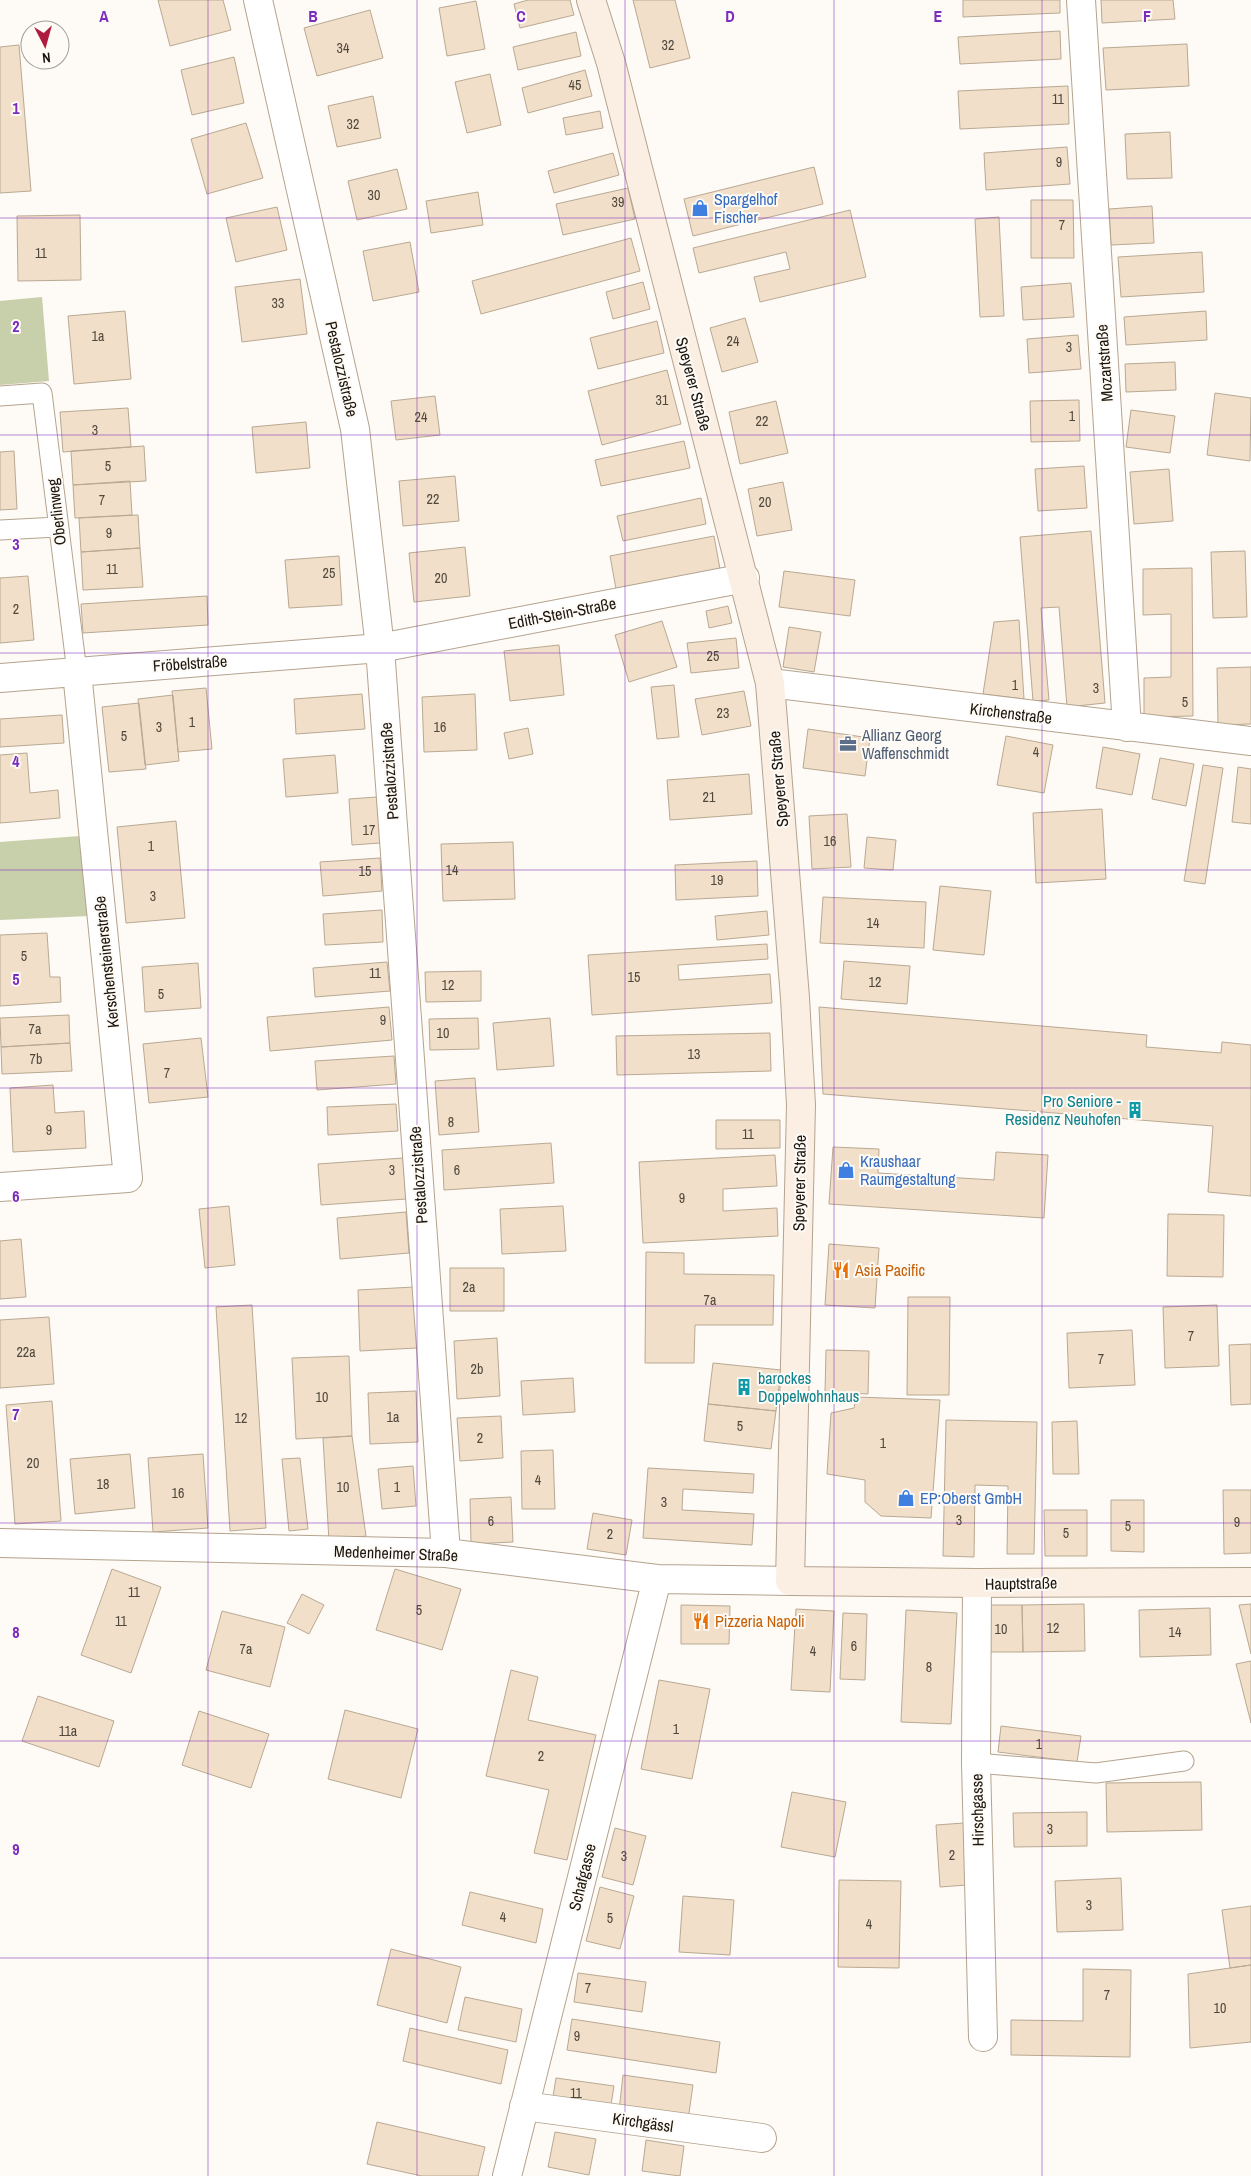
<svg xmlns="http://www.w3.org/2000/svg" width="1251" height="2176" viewBox="0 0 1251 2176" font-family="'Archivo Narrow',sans-serif">
<style>
.green{fill:#c7cfab}
.building{fill:#f1dfc9;stroke:#b9a993}
.lines{fill:none;stroke-linecap:round;stroke-linejoin:round}
.service-casing{stroke:#b4a38e;stroke-width:21}
.minor-casing{stroke:#b4a38e;stroke-width:30}
.secondary-casing{stroke:#b4a38e;stroke-width:30}
.service{stroke:#fff;stroke-width:19}
.minor{stroke:#fff;stroke-width:28}
.secondary{stroke:#fbefe4;stroke-width:28}
.grid{fill:none;stroke:#7b2cbf;stroke-width:1;stroke-opacity:0.55}
.labels{text-anchor:middle;dominant-baseline:central;stroke-width:4;stroke-linejoin:round;paint-order:stroke}
.number-label{font-size:14px;fill:#50483c}
.shop-label{font-size:16px;fill:#366cbe;stroke:#fefaf5;text-anchor:start}
.street-label{font-size:16px;fill:#1b150d;stroke:#fefaf5}
.service-label{font-size:16px;fill:#4e5e75;stroke:#fefaf5;text-anchor:start}
.culture-label{font-size:16px;fill:#0d838f;stroke:#fefaf5;text-anchor:end}
.food-label{font-size:16px;fill:#c56008;stroke:#fefaf5;text-anchor:start}
.grid-label{font-size:16px;text-anchor:middle;font-weight:bold;fill:#7b2cbf;stroke:#fefaf5;stroke-width:4;stroke-linejoin:round;paint-order:stroke}
</style>
<rect width="100%" height="100%" fill="#fefaf5"/>
<path class="green" d="M42 297 49 381 0 385V301Z
M80 836 89 916 0 920V842Z"/>
<path class="building" d="M158 0H223L231 30 170 46Z
M528 0H570L574 15 520 28 514 4Z
M633 0H675L690 58 650 68Z
M963 0H1060V13L963 17Z
M1101 0H1173L1175 19 1102 23Z
M476 1 485 49 447 56 439 8Z
M370 10 383 58 317 76 304 28Z
M1060 31 1061 59 960 64 958 37Z
M576 32 581 56 518 70 513 47Z
M1187 44 1189 86 1106 90 1103 48Z
M19 45 31 191 0 193V47Z
M234 57 244 103 192 115 181 70Z
M585 70 592 96 528 113 522 88Z
M490 74 501 125 467 133 455 82Z
M1068 86 1069 124 960 129 958 91Z
M373 96 381 138 337 147 328 106Z
M600 111 603 128 566 135 563 118Z
M246 123 263 178 207 194 191 139Z
M1170 132 1172 178 1127 179 1125 134Z
M1067 147 1070 184 986 190 984 153Z
M613 153 619 175 554 193 548 171Z
M814 167 823 204 693 236 684 199Z
M397 169 407 209 357 220 348 181Z
M628 188 635 219 563 235 556 204Z
M478 192 483 225 431 233 426 201Z
M1031 200H1073L1074 258H1031Z
M1152 206 1154 243 1111 245 1109 209Z
M277 207 287 250 236 262 226 218Z
M850 210 866 277 760 302 754 277 790 269 786 252 699 273 693 248Z
M80 215 81 280 18 281 17 216Z
M999 217 1004 316 980 317 975 219Z
M631 238 640 271 481 314 472 281Z
M410 242 419 292 373 301 363 251Z
M1202 252 1204 292 1121 297 1118 257Z
M300 279 307 334 242 342 235 287Z
M643 282 650 309 613 319 606 292Z
M1071 283 1074 317 1023 320 1021 287Z
M125 311 131 379 74 384 68 316Z
M1206 311 1207 340 1126 345 1124 317Z
M745 318 758 362 722 372 710 328Z
M657 321 664 353 598 369 590 338Z
M1078 335 1081 369 1029 373 1027 339Z
M1175 362 1176 390 1126 392 1125 364Z
M667 370 681 424 602 445 588 391Z
M1215 393 1251 398 1250 461 1207 455Z
M435 396 440 435 396 440 391 401Z
M1079 400 1080 441 1031 442 1030 401Z
M776 401 788 453 740 464 729 412Z
M128 408 131 447 63 452 60 412Z
M1131 410 1175 416 1170 453 1126 447Z
M306 422 310 468 256 473 252 427Z
M684 441 690 468 601 486 595 460Z
M144 446 146 481 73 485 71 451Z
M14 451 17 509 0 510V452Z
M1084 466 1087 508 1038 511 1035 469Z
M1169 469 1173 521 1134 524 1130 472Z
M455 476 459 521 403 526 399 481Z
M130 481 132 515 75 518 73 485Z
M783 482 792 530 757 536 748 489Z
M701 498 706 524 623 541 617 516Z
M138 515 140 548 81 552 79 518Z
M1091 531 1105 703 1067 707 1059 607 1041 608 1049 700 1033 701 1020 537Z
M714 536 720 569 616 589 610 556Z
M465 547 470 596 414 602 409 553Z
M140 548 143 587 83 590 81 552Z
M1245 551 1247 617 1213 618 1211 552Z
M339 556 342 605 289 608 285 560Z
M1192 568 1193 716 1144 717V678L1171 677V614L1143 615V569Z
M784 571 855 580 850 616 779 607Z
M28 576 34 640 0 643V578Z
M207 596 208 625 83 633 81 604Z
M728 606 732 623 709 628 706 611Z
M1019 620 1024 699 983 694 994 622Z
M662 621 677 667 629 682 615 635Z
M789 627 821 632 814 672 783 667Z
M736 638 739 668 691 673 687 643Z
M559 645 564 695 510 701 504 651Z
M1251 667V724L1218 725 1217 668Z
M674 685 679 737 657 739 651 687Z
M206 688 212 749 178 752 172 691Z
M744 691 751 726 702 735 695 699Z
M362 694 365 729 296 734 294 699Z
M475 694 477 750 424 752 422 697Z
M173 695 179 761 145 765 138 699Z
M139 703 146 769 109 772 102 707Z
M62 715 64 743 0 747V719Z
M528 728 533 754 509 759 504 733Z
M808 729 870 738 865 776 803 768Z
M1006 736 1053 745 1044 793 997 785Z
M1103 747 1140 754 1132 795 1096 788Z
M27 753 30 793 58 790 60 818 0 823V755Z
M335 755 338 793 286 797 283 759Z
M1160 758 1194 764 1186 806 1152 799Z
M1203 765 1223 768 1205 884 1184 881Z
M1238 767 1251 769V824L1232 822Z
M749 774 752 814 670 820 667 780Z
M377 797 380 843 352 845 349 799Z
M1102 809 1106 879 1036 883 1033 813Z
M847 814 851 867 812 869 809 816Z
M176 821 185 918 126 923 117 827Z
M867 837 896 840 893 870 864 868Z
M513 842 515 899 443 901 441 844Z
M380 858 382 891 323 896 320 862Z
M757 861 758 896 676 900 675 865Z
M940 886 991 891 984 955 933 950Z
M823 897 926 902 924 948 820 943Z
M382 910 383 942 325 945 323 914Z
M767 911 769 935 717 940 715 916Z
M47 933 50 977H60L61 1002 0 1006V935Z
M767 944 768 959 678 965 679 980 770 974 772 1003 592 1015 588 955Z
M844 961 910 966 907 1004 841 999Z
M387 962 390 991 315 997 313 968Z
M198 963 201 1008 145 1012 142 967Z
M481 971V1001L426 1002 425 972Z
M389 1007 392 1040 270 1051 267 1017Z
M819 1007 1147 1035 1146 1047 1221 1053 1222 1042 1251 1045V1196L1208 1192 1213 1126 823 1094Z
M69 1015 70 1043 1 1047 0 1018Z
M478 1018 479 1049 430 1050 429 1019Z
M550 1018 554 1066 497 1070 493 1023Z
M770 1033 771 1071 617 1075 616 1036Z
M201 1038 208 1097 149 1103 143 1044Z
M70 1043 72 1071 2 1074 1 1047Z
M394 1056 396 1084 317 1090 315 1061Z
M475 1078 479 1132 439 1135 435 1081Z
M53 1085 55 1113 84 1111 86 1148 13 1152 10 1088Z
M396 1104 398 1131 328 1135 327 1107Z
M716 1120H780V1148L716 1149Z
M551 1143 554 1183 444 1190 442 1150Z
M833 1147 879 1149 878 1173 994 1180 996 1152 1048 1155 1044 1218 829 1204Z
M775 1155 777 1186 723 1189V1211L777 1208 778 1236 643 1243 639 1162Z
M403 1158 406 1199 321 1205 318 1164Z
M229 1206 235 1265 205 1268 199 1209Z
M563 1206 566 1251 502 1254 500 1209Z
M406 1212 409 1253 340 1259 337 1218Z
M1168 1214 1224 1215 1223 1277 1167 1276Z
M21 1239 26 1297 0 1299V1241Z
M829 1244 879 1248 875 1308 825 1305Z
M646 1252 684 1253V1274L774 1275 773 1325H695L694 1363H645Z
M450 1268H504V1311H450Z
M414 1287 417 1348 360 1351 358 1290Z
M908 1297H950L949 1395H907Z
M252 1305 266 1528 230 1531 216 1307Z
M1217 1305 1219 1366 1165 1368 1163 1307Z
M49 1317 54 1384 0 1388V1320Z
M1132 1330 1135 1385 1069 1388 1067 1333Z
M497 1338 500 1396 457 1399 454 1341Z
M1251 1344V1404L1231 1405 1229 1345Z
M826 1350 869 1351 868 1394 825 1392Z
M349 1356 352 1436 296 1439 292 1358Z
M713 1363 781 1370 776 1411 708 1404Z
M573 1378 575 1412 523 1415 521 1381Z
M416 1391 418 1442 370 1444 368 1393Z
M856 1397 940 1400 931 1518 881 1516 865 1502V1480L827 1474 831 1413 854 1408Z
M52 1401 61 1521 15 1524 6 1405Z
M708 1404 776 1411 771 1449 704 1441Z
M501 1416 503 1458 460 1461 457 1418Z
M946 1420 1037 1422 1034 1554H1007L1008 1486 975 1485 974 1557 943 1556Z
M1077 1421 1079 1474H1053L1052 1422Z
M352 1436 366 1536 329 1541 323 1438Z
M553 1450 555 1509H522L521 1451Z
M130 1454 135 1508 75 1514 70 1459Z
M203 1454 208 1528 153 1532 148 1458Z
M300 1458 308 1529 289 1531 282 1459Z
M413 1466 416 1506 382 1509 378 1469Z
M648 1468 754 1474 753 1493 683 1489 682 1510 754 1514 752 1545 643 1538Z
M1223 1490H1251V1553L1224 1554Z
M511 1497 513 1542 471 1544 470 1499Z
M1111 1500H1144V1552L1111 1551Z
M1044 1510H1087V1556H1045Z
M593 1513 632 1520 626 1555 587 1549Z
M112 1569 161 1587 131 1673 81 1655Z
M395 1569 461 1589 442 1650 376 1630Z
M302 1594 324 1605 309 1634 287 1623Z
M1084 1604 1085 1651 1023 1652 1022 1605Z
M1251 1604V1654L1239 1605Z
M681 1605 730 1606 729 1644H681Z
M979 1605H1022L1023 1652H980Z
M1210 1608 1211 1655 1140 1657 1139 1610Z
M796 1609 834 1611 830 1692 791 1690Z
M906 1610 957 1613 951 1724 901 1722Z
M222 1611 285 1627 270 1687 206 1670Z
M843 1613 867 1614 865 1680 840 1679Z
M1251 1661V1723L1236 1664Z
M511 1670 538 1677 528 1720 596 1735 567 1860 534 1853 549 1790 486 1776Z
M659 1680 710 1689 692 1779 641 1769Z
M38 1696 114 1721 99 1767 22 1741Z
M345 1710 418 1729 401 1798 328 1779Z
M199 1711 269 1734 251 1788 182 1765Z
M1001 1726 1081 1736 1077 1762 998 1752Z
M1201 1782 1202 1830 1107 1832 1106 1783Z
M792 1792 846 1802 835 1857 781 1847Z
M1087 1812V1846L1014 1847 1013 1813Z
M964 1823 967 1885 940 1887 936 1825Z
M615 1828 646 1836 633 1885 602 1877Z
M1121 1878 1123 1930 1057 1932 1055 1881Z
M839 1880 901 1881 899 1968 838 1967Z
M600 1887 634 1896 620 1949 586 1941Z
M470 1892 543 1909 536 1943 462 1925Z
M683 1896 734 1900 730 1955 679 1952Z
M1251 1906V1965L1230 1968 1222 1910Z
M391 1949 461 1967 447 2023 377 2005Z
M1251 1965V2042L1190 2048 1188 1974Z
M1083 1969 1131 1970 1130 2057 1011 2055V2020L1083 2021Z
M578 1973 646 1982 642 2012 574 2002Z
M465 1997 522 2009 516 2042 458 2030Z
M572 2019 720 2042 716 2073 567 2050Z
M410 2028 508 2050 501 2084 403 2061Z
M623 2075 693 2085 688 2120 619 2111Z
M556 2078 614 2086 610 2111 552 2103Z
M377 2122 485 2147 478 2176H422L367 2164Z
M555 2132 596 2139 589 2175 548 2167Z
M646 2140 684 2146 680 2176 642 2171Z"/>
<g class="lines">
<g class="service-casing">
<path id="service" d="M0 396 42 393 77 672
M0 530 58 527
M976 1763 1096 1773 1184 1761"/>
</g>
<g class="minor-casing">
<path id="minor" d="M258 0 355 429 380 648 446 1553
M1081 0 1127 727
M0 678 380 648 745 578
M770 683 1251 741
M0 1187 128 1178 77 672
M0 1543 446 1553 657 1579 790 1581
M977 1583 976 1763 983 2037
M524 2106 762 2138
M507 2176 657 1579"/>
</g>
<g class="secondary-casing">
<path id="secondary" d="M591 0 611 63 770 683 795 998 801 1105 790 1581 977 1583 1251 1582"/>
</g>
<use href="#service" class="service"/>
<use href="#minor" class="minor"/>
<use href="#secondary" class="secondary"/>
</g>
<path class="grid" d="M208 0V2176M417 0V2176M625 0V2176M834 0V2176M1042 0V2176M0 218H1251M0 435H1251M0 653H1251M0 870H1251M0 1088H1251M0 1306H1251M0 1523H1251M0 1741H1251M0 1958H1251"/>
<defs>
<g id="shop-bare" transform="scale(1.35)"><path d="M-5-2.5h2.3a2.7 3.5 0 0 1 5.4 0H5L5.5 6h-11ZM-1.5-2.5h3a1.5 2.3 0 0 0-3 0Z" fill="#3f7fe0" stroke="#fefaf5" stroke-width="2.5" paint-order="stroke"/></g>
<g id="office-bare" transform="scale(1.35)"><path d="M-6-3h4V-5.5h4V-3h4V5H-6ZM-1-4.5V-3h2v-1.5ZM-6 0V1H6V0Z" fill="#5c6f8a" stroke="#fefaf5" stroke-width="2.5" paint-order="stroke"/></g>
<g id="building-bare" transform="scale(1.35)"><path d="M-4-6H4V6H1V3H-1V6H-4ZM-2.5-4.3h1.7v1.8h-1.7ZM.8-4.3h1.7v1.8H.8ZM-2.5-1h1.7V.8h-1.7ZM.8-1h1.7V.8H.8Z" fill="#0f9aa8" stroke="#fefaf5" stroke-width="2.5" paint-order="stroke"/></g>
<g id="restaurant-bare" transform="scale(1.35)"><path d="M-5-6h1v4h1v-4h1v4h1v-4h1v5L-1.5 .5V6h-2V.5L-5-1ZM5-6V6H3V1.5H1.5Q1.5-4 5-6Z" fill="#e8710a" stroke="#fefaf5" stroke-width="2.5" paint-order="stroke"/></g>
</defs>
<g fill-rule="evenodd">
<use href="#shop-bare" x="700" y="208"/>
<use href="#office-bare" x="848" y="744"/>
<use href="#building-bare" x="1135" y="1110"/>
<use href="#shop-bare" x="846" y="1170"/>
<use href="#restaurant-bare" x="841" y="1270"/>
<use href="#building-bare" x="744" y="1387"/>
<use href="#shop-bare" x="906" y="1498"/>
<use href="#restaurant-bare" x="701" y="1621"/>
</g>
<g class="labels">
<g class="number-label">
<text x="668" y="45">32</text>
<text x="343" y="48">34</text>
<text x="575" y="85">45</text>
<text x="1058" y="99">11</text>
<text x="353" y="124">32</text>
<text x="1059" y="162">9</text>
<text x="374" y="195">30</text>
<text x="618" y="202">39</text>
<text x="1062" y="225">7</text>
<text x="41" y="253">11</text>
<text x="278" y="303">33</text>
<text x="98" y="336">1a</text>
<text x="733" y="341">24</text>
<text x="1069" y="347">3</text>
<text x="662" y="400">31</text>
<text x="1072" y="416">1</text>
<text x="421" y="417">24</text>
<text x="762" y="421">22</text>
<text x="95" y="430">3</text>
<text x="108" y="466">5</text>
<text x="433" y="499">22</text>
<text x="102" y="500">7</text>
<text x="765" y="502">20</text>
<text x="109" y="533">9</text>
<text x="112" y="569">11</text>
<text x="329" y="573">25</text>
<text x="441" y="578">20</text>
<text x="16" y="609">2</text>
<text x="713" y="656">25</text>
<text x="1015" y="685">1</text>
<text x="1096" y="688">3</text>
<text x="1185" y="702">5</text>
<text x="723" y="713">23</text>
<text x="192" y="722">1</text>
<text x="159" y="727">3</text>
<text x="440" y="727">16</text>
<text x="124" y="736">5</text>
<text x="1036" y="752">4</text>
<text x="709" y="797">21</text>
<text x="369" y="830">17</text>
<text x="830" y="841">16</text>
<text x="151" y="846">1</text>
<text x="452" y="870">14</text>
<text x="365" y="871">15</text>
<text x="717" y="880">19</text>
<text x="153" y="896">3</text>
<text x="873" y="923">14</text>
<text x="24" y="956">5</text>
<text x="375" y="973">11</text>
<text x="634" y="977">15</text>
<text x="875" y="982">12</text>
<text x="448" y="985">12</text>
<text x="161" y="994">5</text>
<text x="383" y="1020">9</text>
<text x="35" y="1029">7a</text>
<text x="443" y="1033">10</text>
<text x="694" y="1054">13</text>
<text x="36" y="1059">7b</text>
<text x="167" y="1073">7</text>
<text x="451" y="1122">8</text>
<text x="49" y="1130">9</text>
<text x="748" y="1134">11</text>
<text x="392" y="1170">3</text>
<text x="457" y="1170">6</text>
<text x="682" y="1198">9</text>
<text x="469" y="1287">2a</text>
<text x="710" y="1300">7a</text>
<text x="1191" y="1336">7</text>
<text x="26" y="1352">22a</text>
<text x="1101" y="1359">7</text>
<text x="477" y="1369">2b</text>
<text x="322" y="1397">10</text>
<text x="393" y="1417">1a</text>
<text x="241" y="1418">12</text>
<text x="740" y="1426">5</text>
<text x="480" y="1438">2</text>
<text x="883" y="1443">1</text>
<text x="33" y="1463">20</text>
<text x="538" y="1480">4</text>
<text x="103" y="1484">18</text>
<text x="343" y="1487">10</text>
<text x="397" y="1487">1</text>
<text x="178" y="1493">16</text>
<text x="664" y="1502">3</text>
<text x="959" y="1520">3</text>
<text x="491" y="1521">6</text>
<text x="1237" y="1522">9</text>
<text x="1128" y="1526">5</text>
<text x="1066" y="1533">5</text>
<text x="610" y="1534">2</text>
<text x="134" y="1592">11</text>
<text x="419" y="1610">5</text>
<text x="121" y="1621">11</text>
<text x="1053" y="1628">12</text>
<text x="1001" y="1629">10</text>
<text x="1175" y="1632">14</text>
<text x="854" y="1646">6</text>
<text x="246" y="1649">7a</text>
<text x="813" y="1651">4</text>
<text x="929" y="1667">8</text>
<text x="676" y="1729">1</text>
<text x="68" y="1731">11a</text>
<text x="1039" y="1744">1</text>
<text x="541" y="1756">2</text>
<text x="1050" y="1829">3</text>
<text x="952" y="1855">2</text>
<text x="624" y="1856">3</text>
<text x="1089" y="1905">3</text>
<text x="503" y="1917">4</text>
<text x="610" y="1918">5</text>
<text x="869" y="1924">4</text>
<text x="588" y="1988">7</text>
<text x="1107" y="1995">7</text>
<text x="1220" y="2008">10</text>
<text x="577" y="2036">9</text>
<text x="576" y="2093">11</text>
</g>
<g class="shop-label">
<text x="714" y="199">Spargelhof<tspan x="714" dy="18">Fischer</tspan></text>
<text x="860" y="1161">Kraushaar<tspan x="860" dy="18">Raumgestaltung</tspan></text>
<text x="920" y="1498">EP:Oberst GmbH</text>
</g>
<g class="street-label">
<text transform="translate(1104 363) rotate(-94)">Mozartstraße</text>
<text transform="translate(342 369) rotate(77)">Pestalozzistraße</text>
<text transform="translate(694 384) rotate(75)">Speyerer Straße</text>
<text transform="translate(56 512) rotate(-97)">Oberlinweg</text>
<text transform="translate(562 613) rotate(-11)">Edith-Stein-Straße</text>
<text transform="translate(190 663) rotate(-4)">Fröbelstraße</text>
<text transform="translate(1011 713) rotate(7)">Kirchenstraße</text>
<text transform="translate(389 771) rotate(-94)">Pestalozzistraße</text>
<text transform="translate(778 779) rotate(-95)">Speyerer Straße</text>
<text transform="translate(106 962) rotate(-96)">Kerschensteinerstraße</text>
<text transform="translate(418 1175) rotate(-94)">Pestalozzistraße</text>
<text transform="translate(799 1183) rotate(-89)">Speyerer Straße</text>
<text transform="translate(396 1553) rotate(2)">Medenheimer Straße</text>
<text transform="translate(1021 1583) rotate(-1)">Hauptstraße</text>
<text transform="translate(977 1810) rotate(-91)">Hirschgasse</text>
<text transform="translate(582 1877) rotate(-76)">Schafgasse</text>
<text transform="translate(643 2122) rotate(8)">Kirchgässl</text>
</g>
<g class="service-label">
<text x="862" y="735">Allianz Georg<tspan x="862" dy="18">Waffenschmidt</tspan></text>
</g>
<g class="culture-label">
<text x="1121" y="1101">Pro Seniore -<tspan x="1121" dy="18">Residenz Neuhofen</tspan></text>
<text x="758" y="1378" text-anchor="start">barockes<tspan x="758" dy="18">Doppelwohnhaus</tspan></text>
</g>
<g class="food-label">
<text x="855" y="1270">Asia Pacific</text>
<text x="715" y="1621">Pizzeria Napoli</text>
</g>
</g>
<g class="grid-label">
<text x="104" y="22">A</text>
<text x="313" y="22">B</text>
<text x="521" y="22">C</text>
<text x="730" y="22">D</text>
<text x="938" y="22">E</text>
<text x="1147" y="22">F</text>
<text x="16" y="114">1</text>
<text x="16" y="332">2</text>
<text x="16" y="550">3</text>
<text x="16" y="767">4</text>
<text x="16" y="985">5</text>
<text x="16" y="1202">6</text>
<text x="16" y="1420">7</text>
<text x="16" y="1638">8</text>
<text x="16" y="1855">9</text>
</g>
<g transform="translate(45 45) rotate(174)"><circle r="24" fill="#fefaf5" stroke="#a39e98"/>
<path d="M0-4L9 19L0 12L-9 19Z" fill="#af1b3f"/>
<text y="-8" font-size="14" font-weight="bold" text-anchor="middle" fill="#1b150d">N</text>
</g>
</svg>
